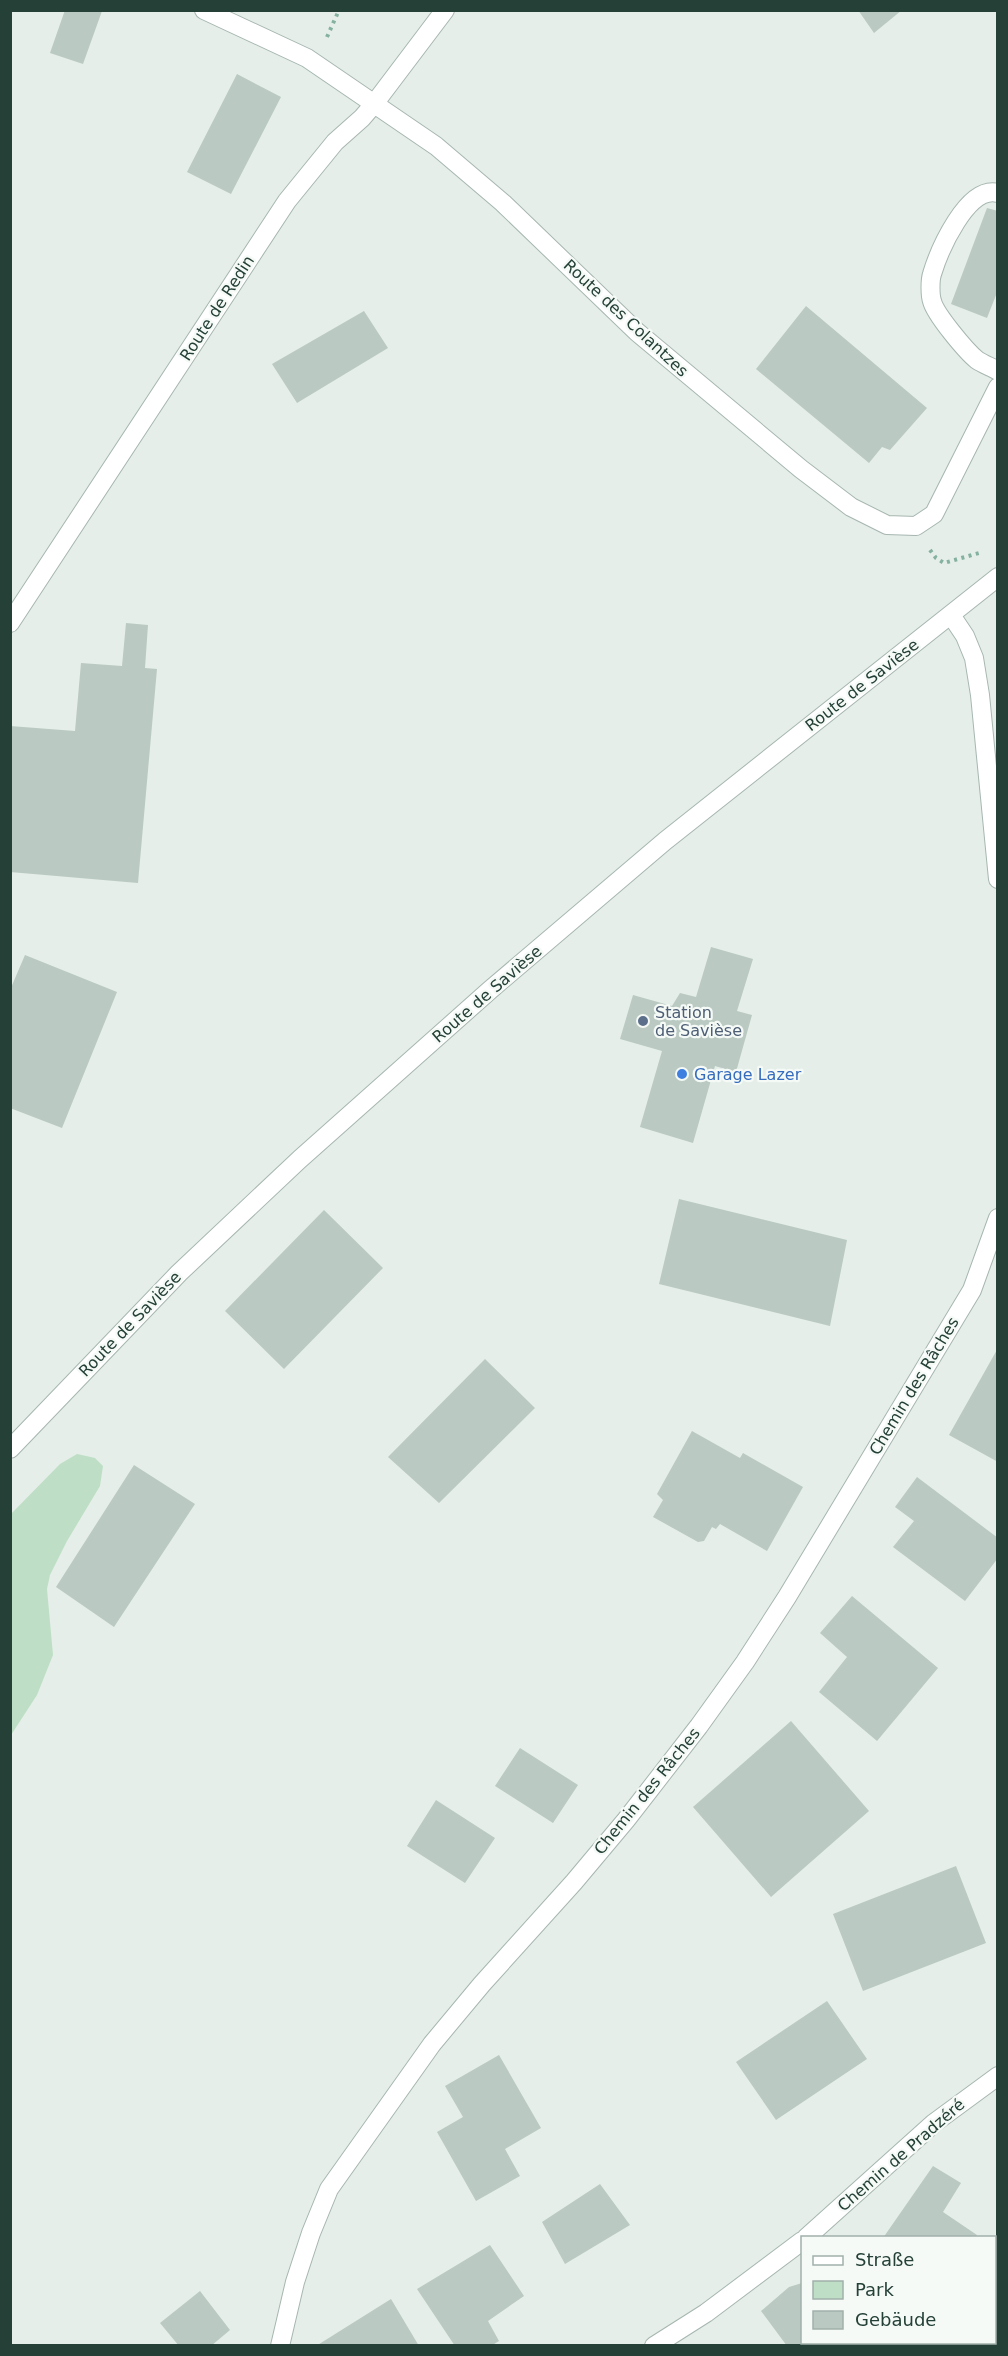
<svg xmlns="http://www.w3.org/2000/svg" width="1008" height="2356" viewBox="0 0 1008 2356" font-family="'DejaVu Sans',sans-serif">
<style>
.green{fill:#bedfc5}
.building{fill:#bac9c2}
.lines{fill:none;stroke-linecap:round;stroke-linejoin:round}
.service-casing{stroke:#a7b6b0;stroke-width:20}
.minor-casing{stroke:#a7b6b0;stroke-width:20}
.tertiary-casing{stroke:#a7b6b0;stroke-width:20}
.path{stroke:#85b1a1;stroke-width:4;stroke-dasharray:3 4.5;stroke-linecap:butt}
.service{stroke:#fff;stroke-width:18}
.minor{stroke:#fff;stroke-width:18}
.tertiary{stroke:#fff;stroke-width:18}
.service-dot{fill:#5c6f8a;stroke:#f5faf7;stroke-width:2}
.shop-dot{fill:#3f7fe0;stroke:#f5faf7;stroke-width:2}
.labels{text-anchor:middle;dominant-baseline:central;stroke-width:4.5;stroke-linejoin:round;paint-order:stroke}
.street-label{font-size:16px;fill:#244037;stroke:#f5faf7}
.service-label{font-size:16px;fill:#4e5e75;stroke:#f5faf7;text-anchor:start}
.shop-label{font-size:16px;fill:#366cbe;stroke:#f5faf7;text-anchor:start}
</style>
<rect width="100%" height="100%" fill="#e5eee9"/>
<path class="green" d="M77 1454 95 1458 103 1466 100 1486 67 1541 50 1575 47 1589 53 1655 37 1695 11 1735V1514L60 1464Z"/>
<path class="building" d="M65 10 102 11 83 64 50 53Z
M858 10H902L874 33Z
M237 74 281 97 231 194 187 172Z
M987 208 998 211V290L987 318 951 304Z
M806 306 927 408 890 450 882 447 869 463 756 369Z
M364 311 388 348 297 403 272 364Z
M126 623 148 625 145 668 157 669 138 883 10 872V726L75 731 81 663 122 666Z
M711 947 753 959 737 1011 752 1015 736 1072 715 1066 693 1143 640 1127 662 1051 620 1039 633 995 672 1006 680 993 696 997Z
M25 955 117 992 62 1128 10 1108V990Z
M679 1199 847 1240 830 1326 659 1284Z
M324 1210 383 1268 284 1369 225 1311Z
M998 1348V1462L949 1435Z
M485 1359 535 1408 439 1503 388 1457Z
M692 1431 740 1458 743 1453 803 1487 767 1551 720 1524 716 1529 712 1527 704 1541 698 1542 653 1517 663 1500 657 1494Z
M134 1465 195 1504 114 1627 56 1587Z
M917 1477 998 1538V1558L965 1601 893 1547 914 1521 895 1507Z
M852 1596 938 1668 877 1741 819 1692 847 1657 820 1633Z
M791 1721 869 1811 771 1897 693 1807Z
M520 1748 578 1785 553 1823 495 1786Z
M436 1800 495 1838 465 1883 407 1846Z
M956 1866 986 1943 863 1991 833 1914Z
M827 2001 867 2059 776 2120 736 2062Z
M499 2055 541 2128 505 2149 520 2176 476 2201 437 2132 463 2117 445 2086Z
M933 2166 961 2183 943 2212 977 2235 975 2238H883Z
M600 2184 630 2225 565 2264 542 2222Z
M490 2245 524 2296 488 2321 499 2341 491 2346H455L417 2289Z
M802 2283V2342H882L887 2346H787L761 2311 789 2287Z
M200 2291 230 2330 211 2346H179L160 2323Z
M391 2299 419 2346H316Z"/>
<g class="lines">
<g class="service-casing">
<path id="service" d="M998 193C967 185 939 251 932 274 930 280 930 295 932 301 935 314 966 351 977 360 983 364 991 367 998 371"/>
</g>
<g class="minor-casing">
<path id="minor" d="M204 10 307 58 436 146 503 203 637 332 801 469 851 507 887 525 916 526 934 514 998 387
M951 615 965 636 974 658 980 695 998 879
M10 623 287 201 335 142 362 118 374 104 445 10
M806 2238 934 2123 998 2076
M280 2346 295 2282 311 2233 329 2189 432 2044 482 1984 574 1882 626 1820 699 1726 745 1662 787 1597 972 1290 998 1218
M654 2346 706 2313 802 2241"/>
</g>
<g class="tertiary-casing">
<path id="tertiary" d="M10 1449 179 1273 300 1159 490 990 665 841 998 577"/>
</g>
<path class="path" d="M327 37 339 10
M930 550 936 558 944 563 979 553"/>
<use href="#service" class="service"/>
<use href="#minor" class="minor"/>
<use href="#tertiary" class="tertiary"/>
</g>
<circle class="service-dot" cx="643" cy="1021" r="6"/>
<circle class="shop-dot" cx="682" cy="1074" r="6"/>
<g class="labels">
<g class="street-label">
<text transform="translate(217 308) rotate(-57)">Route de Redin</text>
<text transform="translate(626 318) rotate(43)">Route des Colantzes</text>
<text transform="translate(862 685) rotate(-38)">Route de Savièse</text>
<text transform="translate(487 994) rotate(-41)">Route de Savièse</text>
<text transform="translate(130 1324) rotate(-46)">Route de Savièse</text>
<text transform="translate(914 1386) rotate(-59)">Chemin des Râches</text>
<text transform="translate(647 1791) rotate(-51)">Chemin des Râches</text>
<text transform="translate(901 2155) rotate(-41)">Chemin de Pradzéré</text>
</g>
<g class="service-label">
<text x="655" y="1012">Station<tspan x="655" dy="18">de Savièse</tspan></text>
</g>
<g class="shop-label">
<text x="694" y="1074">Garage Lazer</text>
</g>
</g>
<rect width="1008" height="2356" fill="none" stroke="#244037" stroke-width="24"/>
<rect x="801" y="2236" width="195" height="108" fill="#f5faf7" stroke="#a1b0aa" stroke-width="1.5"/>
<rect x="813" y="2256" width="30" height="9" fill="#ffffff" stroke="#a1b0aa" stroke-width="1.5"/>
<text x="855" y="2266" font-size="18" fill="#244037">Straße</text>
<rect x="813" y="2281" width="30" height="18" fill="#bedfc5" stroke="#a1b0aa" stroke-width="1.5"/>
<text x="855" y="2296" font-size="18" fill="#244037">Park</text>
<rect x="813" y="2311" width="30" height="18" fill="#bac9c2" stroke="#a1b0aa" stroke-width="1.5"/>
<text x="855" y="2326" font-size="18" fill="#244037">Gebäude</text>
</svg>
